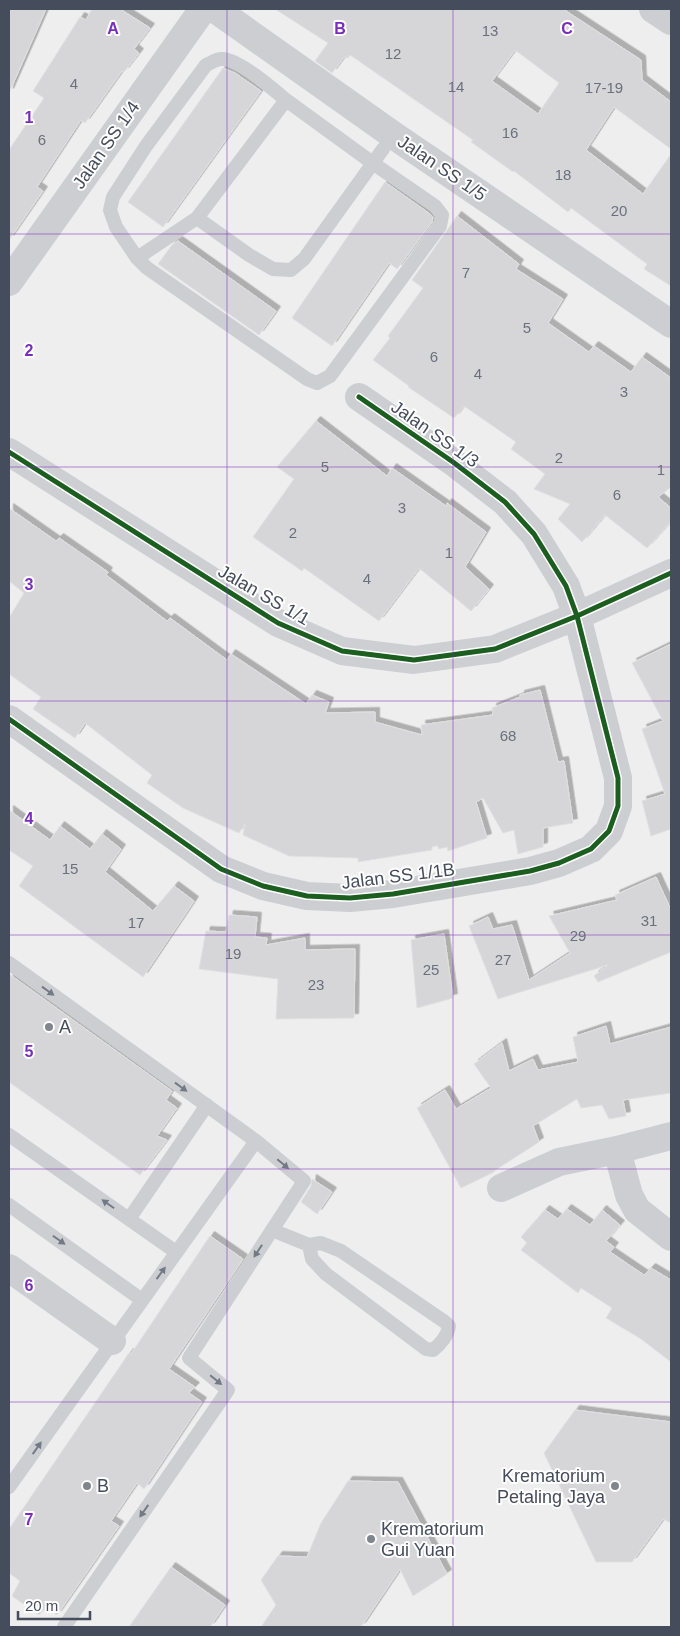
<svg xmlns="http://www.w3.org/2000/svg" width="680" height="1636" viewBox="0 0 680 1636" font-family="Helvetica,sans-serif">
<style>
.building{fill:#d6d6d9;stroke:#e0e0e1;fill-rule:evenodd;filter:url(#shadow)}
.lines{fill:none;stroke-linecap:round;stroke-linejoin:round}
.lane{stroke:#ccced2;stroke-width:14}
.street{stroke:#ccced2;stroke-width:28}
.secondary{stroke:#cdcfd3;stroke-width:28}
.cycleway-casing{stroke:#fff;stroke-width:8}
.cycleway{stroke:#1b5e20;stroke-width:5}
.oneway{fill:#747a85}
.grid{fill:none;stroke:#7b2cbf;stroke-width:1;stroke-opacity:0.55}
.poi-dot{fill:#80858e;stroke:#fff;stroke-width:2}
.labels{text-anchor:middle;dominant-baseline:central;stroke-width:4;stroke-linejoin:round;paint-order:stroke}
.number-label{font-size:15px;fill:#6b707c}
.street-label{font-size:18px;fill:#454c5b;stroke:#fff}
.poi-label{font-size:18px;fill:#454c5b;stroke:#fff;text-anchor:start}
.grid-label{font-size:16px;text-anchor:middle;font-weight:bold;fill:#7b2cbf;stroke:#fff;stroke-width:4;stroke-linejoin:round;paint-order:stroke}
</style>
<defs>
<filter id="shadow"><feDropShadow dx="4.5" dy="-4.5" stdDeviation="0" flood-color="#0004"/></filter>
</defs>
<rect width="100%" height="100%" fill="#efeeee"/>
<path class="building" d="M9 9H46L9 93Z
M92 9H120L150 28 134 49 139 53 124 72 122 71 85 123 81 120 37 187 43 191 9 240V150L44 98 33 91 80 17 86 20Z
M275 9H563L641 60 642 80 671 102V149L614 107 586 150 643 194 671 154V286L644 269 647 264 571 208 568 212 514 171 513 172 471 142 473 140 350 55 348 58 344 57 332 73 315 61 328 43ZM515 50 559 83 538 114 492 81Z
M223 68 235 73 261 91 163 227 128 202Z
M385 182 430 214 433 217 432 222 397 269 389 263 332 346 292 318Z
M457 216 519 264 516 269 563 299 548 323 589 352 594 346 631 372 642 357 671 378V487L658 497 671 508V521L647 548 605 515 582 542 558 519 570 504 534 489 545 474 511 449 516 442 464 406 454 418 408 387 409 386 373 360 390 338 388 336 423 288 412 280Z
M178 241 276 311 259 335 158 264 172 245Z
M316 421 387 476 392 468 446 506 447 503 486 532 465 567 489 589 471 611 419 568 379 621 304 568 302 571 253 537 294 479 277 467Z
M9 508 56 541 59 538 108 572 106 575 167 621 170 618 227 660 231 654 306 704 312 695 329 702 325 713 375 712V722L422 735 421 725 493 715 492 708 520 697V695L540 690 558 762 564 761 573 823 543 828V847L518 854 514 830 503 833 483 798 476 802 487 838 448 851 447 847 439 849 437 845 432 847V850L358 862V858L289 856 243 835 245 824 239 833 183 808 147 783 152 775 85 723 75 738 33 709 41 697 9 674V618L24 593 9 581Z
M671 644V829L651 836 642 801 665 794 642 729 663 721 632 663Z
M9 810 50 840 60 826 90 849 102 834 121 849 105 872 153 911 174 886 194 901 143 977 19 886 33 866 9 850Z
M656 877 671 910V952L598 982 594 976 608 965 498 999 469 926 488 917 493 929 512 925 529 980 570 953 549 916 617 900 615 895Z
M229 915 257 917 255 937 267 938 266 945 305 938V950L355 949 354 1018 276 1019 278 979 199 969 206 931 226 932Z
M444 934 453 998 417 1008 411 940Z
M9 974 172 1091 166 1100 177 1108 157 1136 167 1140 140 1175 9 1082Z
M606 1026 610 1044 671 1027V1093L623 1100 626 1116 609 1119 602 1105 581 1108 577 1099 533 1126 539 1142 494 1171V1172L461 1188 417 1108 445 1090 456 1109 491 1088 474 1064 502 1043 509 1071 533 1059 538 1070 578 1062 573 1037Z
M312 1179 332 1192 317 1214 301 1202 311 1186Z
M567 1209 590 1225 602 1210 620 1225 606 1241 614 1247 610 1252 644 1275 651 1268 671 1280V1362L641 1339 606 1318 612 1308 581 1288 578 1293 521 1250 527 1243 521 1237 545 1210 558 1219Z
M210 1236 243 1259 169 1369 195 1387 189 1393 202 1402 144 1489 137 1483 111 1521 119 1526 57 1615 46 1607 39 1615 12 1596 20 1581 9 1573V1529L129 1353 131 1354Z
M575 1410 671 1422V1523L663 1519 632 1562H596L544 1453Z
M348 1481 398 1482 447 1574 413 1596 400 1569 361 1627H261L276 1605 261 1580 278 1556 307 1557 321 1523Z
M171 1567 225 1605 210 1627H129Z"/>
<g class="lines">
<path class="lane" d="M197 218 137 258 116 227 110 210 113 197 146 146 206 65C211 63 216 59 221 59 236 57 273 89 286 100L197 218 249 255 273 269 291 270 304 259 383 149
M137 258 147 268 307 379 317 383 330 376 440 226 442 215 435 206 374 164 286 100
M9 963 256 1141
M9 1135 176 1252
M9 1205 142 1300
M129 1219 207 1105
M272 1230 309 1245 321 1243 341 1251 445 1322 449 1326C448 1335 440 1345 433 1350L426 1349 326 1274 312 1259 309 1245
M9 1487 256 1141 304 1181 189 1358 228 1390 64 1627"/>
<path class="street" d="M215 9 393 135 671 324
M653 9 671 21
M9 282 203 9
M9 719 221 869 263 886 307 896 350 898 393 894 530 871 559 863 591 849 609 831 618 806V778L577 616 566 586 534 534 505 502 453 462 359 397
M617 1150 629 1195 637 1210 671 1237
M501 1188 559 1162 617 1150 671 1136
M9 1268 112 1341"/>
<path class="secondary" d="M9 452 278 623 342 651 414 660 495 649 577 616 671 573"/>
<g class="cycleway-casing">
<path id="cycleway" d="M9 452 278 623 342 651 414 660 495 649 577 616 671 573
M9 719 221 869 263 886 307 896 350 898 393 894 530 871 559 863 591 849 609 831 618 806V778L577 616 566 586 534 534 505 502 453 462 359 397"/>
</g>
<use href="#cycleway" class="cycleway"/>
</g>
<defs><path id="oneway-solid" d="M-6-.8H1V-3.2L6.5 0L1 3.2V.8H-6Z" transform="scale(1.25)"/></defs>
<g class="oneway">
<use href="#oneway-solid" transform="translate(48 991) rotate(36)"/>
<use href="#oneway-solid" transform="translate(181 1087) rotate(36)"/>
<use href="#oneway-solid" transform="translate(283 1164) rotate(40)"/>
<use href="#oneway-solid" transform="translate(108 1204) rotate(-145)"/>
<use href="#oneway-solid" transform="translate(59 1240) rotate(35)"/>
<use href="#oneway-solid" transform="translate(258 1251) rotate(123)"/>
<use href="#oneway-solid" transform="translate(161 1273) rotate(-54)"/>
<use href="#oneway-solid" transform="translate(216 1380) rotate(39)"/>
<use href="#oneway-solid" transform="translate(37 1448) rotate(-55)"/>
<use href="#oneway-solid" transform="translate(144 1511) rotate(125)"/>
</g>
<path class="grid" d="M227 9V1627M453 9V1627M9 234H671M9 467H671M9 701H671M9 935H671M9 1169H671M9 1402H671"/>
<g class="poi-dot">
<circle cx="49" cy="1027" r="5"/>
<circle cx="87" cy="1486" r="5"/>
<circle cx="615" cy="1486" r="5"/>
<circle cx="371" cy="1539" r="5"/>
</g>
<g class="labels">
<g class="number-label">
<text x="490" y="30">13</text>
<text x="393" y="53">12</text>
<text x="74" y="83">4</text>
<text x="456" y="86">14</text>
<text x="604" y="87">17-19</text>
<text x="510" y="132">16</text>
<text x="42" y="139">6</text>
<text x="563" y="174">18</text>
<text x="619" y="210">20</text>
<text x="466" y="272">7</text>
<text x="527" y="327">5</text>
<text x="434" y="356">6</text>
<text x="478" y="373">4</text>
<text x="624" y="391">3</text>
<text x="559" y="457">2</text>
<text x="325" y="466">5</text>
<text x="661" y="469">1</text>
<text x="617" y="494">6</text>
<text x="402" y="507">3</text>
<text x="293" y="532">2</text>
<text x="449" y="552">1</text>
<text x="367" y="578">4</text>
<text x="508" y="735">68</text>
<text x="70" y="868">15</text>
<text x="649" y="920">31</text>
<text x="136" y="922">17</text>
<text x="578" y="935">29</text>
<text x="233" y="953">19</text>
<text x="503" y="959">27</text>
<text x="431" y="969">25</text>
<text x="316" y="984">23</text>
</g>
<g class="street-label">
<text transform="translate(106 145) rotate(-55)">Jalan SS 1/4</text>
<text transform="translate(442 168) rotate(34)">Jalan SS 1/5</text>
<text transform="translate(435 434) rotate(35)">Jalan SS 1/3</text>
<text transform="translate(264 595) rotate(30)">Jalan SS 1/1</text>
<text transform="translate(398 876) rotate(-7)">Jalan SS 1/1B</text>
</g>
<g class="poi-label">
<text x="59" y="1027">A</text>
<text x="605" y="1476" text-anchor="end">Krematorium<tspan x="605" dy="21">Petaling Jaya</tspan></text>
<text x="97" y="1486">B</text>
<text x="381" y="1529">Krematorium<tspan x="381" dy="21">Gui Yuan</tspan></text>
</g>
</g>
<g class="grid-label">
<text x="113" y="34">A</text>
<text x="340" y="34">B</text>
<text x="567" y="34">C</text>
<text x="29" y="123">1</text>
<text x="29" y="356">2</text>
<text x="29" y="590">3</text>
<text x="29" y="824">4</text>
<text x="29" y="1057">5</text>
<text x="29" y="1291">6</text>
<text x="29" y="1525">7</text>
</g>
<rect width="680" height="1636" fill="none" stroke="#454c5b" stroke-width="20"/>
<path d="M18 1611v8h72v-8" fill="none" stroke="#454c5b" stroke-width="2.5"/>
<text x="25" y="1611" font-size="15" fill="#454c5b" stroke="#ffffff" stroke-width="4" paint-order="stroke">20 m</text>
</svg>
